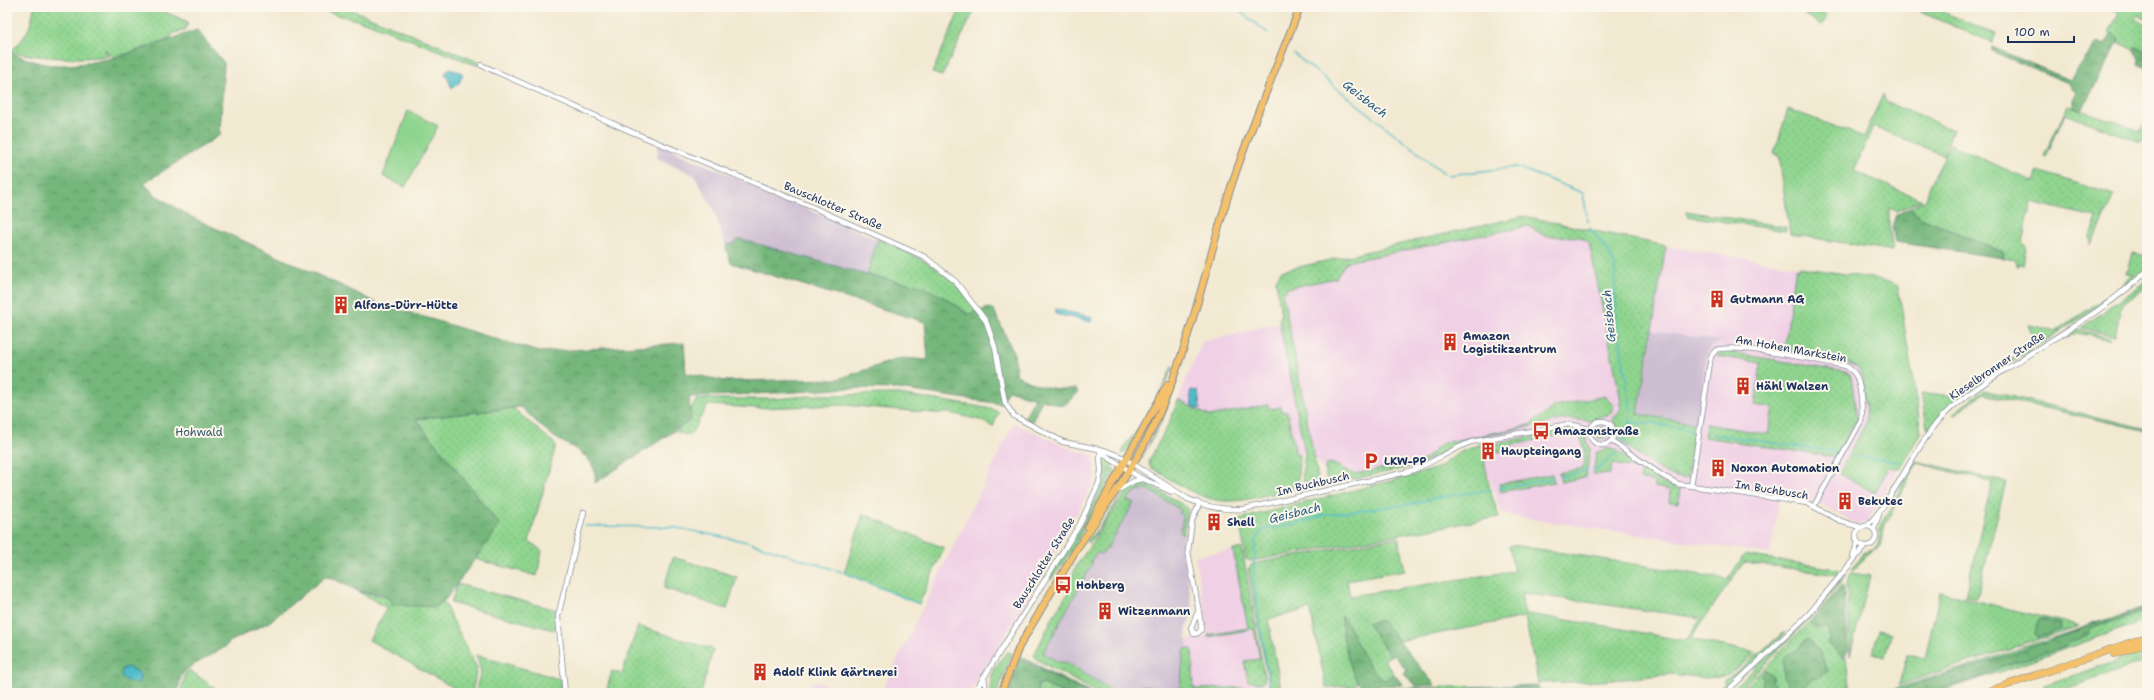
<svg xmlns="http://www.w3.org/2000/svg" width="2154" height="700" viewBox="0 0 2154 700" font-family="'Shantell Sans',sans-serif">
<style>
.built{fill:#f0d0e5}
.industrial{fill:#cebed2}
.grass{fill:url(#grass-dots);stroke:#568276;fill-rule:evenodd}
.forest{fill:url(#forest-crowns);stroke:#48726c}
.garden{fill:url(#garden-furrows);stroke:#568276}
.pitch{fill:#90d58f;stroke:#568276}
.water{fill:url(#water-ripples);stroke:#367694}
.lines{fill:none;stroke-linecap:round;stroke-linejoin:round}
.stream{stroke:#50bdc9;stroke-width:1.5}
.minor-casing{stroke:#868c98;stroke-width:6}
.major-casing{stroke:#868c98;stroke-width:8}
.highway-casing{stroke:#868c98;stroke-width:8}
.minor{stroke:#fff;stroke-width:4.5}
.major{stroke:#f4c16a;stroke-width:6}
.highway{stroke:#f4c16a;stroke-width:7}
.labels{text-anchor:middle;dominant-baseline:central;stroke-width:4;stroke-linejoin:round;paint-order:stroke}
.street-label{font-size:11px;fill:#1b2f5e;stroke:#fbf7ec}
.poi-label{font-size:11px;font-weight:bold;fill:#1b2f5e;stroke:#fbf7ec;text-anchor:start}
.park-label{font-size:11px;fill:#38586a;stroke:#fbf7ec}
.water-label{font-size:12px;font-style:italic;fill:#2b5a7e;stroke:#fbf7ec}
</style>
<defs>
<pattern id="grass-dots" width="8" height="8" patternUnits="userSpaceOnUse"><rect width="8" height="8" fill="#90d58f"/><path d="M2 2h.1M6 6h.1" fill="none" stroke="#7cb77e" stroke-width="1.8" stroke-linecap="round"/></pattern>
<pattern id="forest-crowns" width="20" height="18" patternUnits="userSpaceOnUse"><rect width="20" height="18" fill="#74b67a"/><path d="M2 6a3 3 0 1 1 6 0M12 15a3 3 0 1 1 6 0" fill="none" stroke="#5e9467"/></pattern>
<pattern id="garden-furrows" width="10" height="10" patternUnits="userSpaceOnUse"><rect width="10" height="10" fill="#90d58f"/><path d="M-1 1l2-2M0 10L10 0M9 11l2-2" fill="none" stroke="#7cb77e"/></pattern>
<pattern id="water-ripples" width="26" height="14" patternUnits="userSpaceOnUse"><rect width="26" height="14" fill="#50bdc9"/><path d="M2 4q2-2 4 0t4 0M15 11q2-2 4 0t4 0" fill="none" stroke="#429aa6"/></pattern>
</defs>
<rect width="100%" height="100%" fill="#fbf7ec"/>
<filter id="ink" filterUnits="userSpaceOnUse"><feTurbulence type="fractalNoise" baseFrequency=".025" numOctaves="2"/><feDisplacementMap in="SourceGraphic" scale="8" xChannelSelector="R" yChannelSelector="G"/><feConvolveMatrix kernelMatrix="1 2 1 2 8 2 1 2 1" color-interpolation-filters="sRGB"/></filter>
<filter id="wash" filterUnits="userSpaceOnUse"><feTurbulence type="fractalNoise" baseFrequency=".012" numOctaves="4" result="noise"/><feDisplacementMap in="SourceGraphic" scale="16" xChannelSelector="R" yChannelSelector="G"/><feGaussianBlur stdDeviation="0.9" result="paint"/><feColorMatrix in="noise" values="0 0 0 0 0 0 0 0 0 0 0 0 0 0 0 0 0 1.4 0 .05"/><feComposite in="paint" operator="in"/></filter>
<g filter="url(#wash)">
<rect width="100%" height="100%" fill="#f2e9d1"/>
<path class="built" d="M1524 216 1666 246 1883 280 1898 286 1921 432 1867 522 1857 524 1816 502 1780 495 1770 554 1512 516 1501 512 1484 463 1479 435 1448 447 1429 459 1332 482 1316 459 1305 453 1296 455 1287 411 1269 409 1268 405 1209 416 1178 400 1202 342 1279 323 1281 316 1276 280 1281 271Z
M1014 423 1078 452 1094 455 1095 480 1049 563 970 693H881Z
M1233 550 1249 628 1208 635 1195 556Z
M1253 628 1260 659 1244 661 1247 679 1254 683 1265 681V687L1193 689 1192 650 1187 648V640Z
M815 681 851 693H807L810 684Z"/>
<path class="industrial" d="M658 144 878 240 867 275 740 239 726 248 713 208 694 175 657 158Z
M1653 331 1723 341 1712 345 1707 352 1696 424 1638 414Z
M1148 485 1188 515 1182 543 1193 612 1186 628 1190 693H1106L1041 656 1087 559 1132 493Z"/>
<path class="grass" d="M34 7H149L148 9 150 12V7H154L188 22 186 29 170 35 173 38 115 58 104 49 109 56C73 60 46 58 10 52 26 37 31 29 34 7Z
M310 7H345L479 62 477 65 473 64 367 23Z
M961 7H976L942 76 932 73Z
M1794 7H1813L1827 16 1822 26Z
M1922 7H1931L1996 34 1992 42 1920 12Z
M2108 7H2147V20L2138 15 2135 19 2147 26V52L2137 46 2135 50 2118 42 2119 38 2109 33 2119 12Z
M1883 94 1886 102 1953 130 1943 155 1873 126 1854 171 1922 200 1896 211 1889 208V225L1893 251 1790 234 1779 156 1774 154 1788 109 1864 137Z
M2068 105 2140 131 2147 119V134H2144L2147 136V142L2142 140 2141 142 2065 114 2046 157 2044 156Z
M1950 144 2034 182 2038 171 2114 195 2091 245H2089L2092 240 2089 238 2097 218 2032 202 2022 242 2026 246 2023 265 2018 263V266H2016L2015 260 2003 258V252L1921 218 1909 208 1926 200 1929 188Z
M1686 211 1786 227V231L1687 216Z
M1524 216 1666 246 1638 414 1696 424 1687 477C1674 484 1630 450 1621 440 1617 436 1616 425 1613 419L1621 409V401L1589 242 1579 237 1545 236 1529 226 1346 262 1336 278 1288 288 1283 294 1318 478 1316 485 1305 487 1302 475 1305 453 1279 320 1281 316 1276 280 1281 271Z
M878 239C905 250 932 262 954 282 962 291 970 302 977 312L968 314 949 300 867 275Z
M2133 253 2147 256V268L2100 306 2034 348 2029 325 2057 331 2119 288 2133 275 2127 274Z
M1800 267 1883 280 1898 286 1921 432 1900 469 1889 467 1875 493 1839 473 1867 421 1862 377 1859 369 1846 361 1784 350 1795 273 1796 269Z
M2147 281V287L2122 303 2115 336 2081 328Z
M2076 329 2110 338V340L2077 333 2064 338Z
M2030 344 2031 350C1995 373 1956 396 1929 429L1927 427 1921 393 1960 396 2029 347Z
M1722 351 1846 372 1851 376 1857 419 1835 457 1704 437 1706 424 1768 434 1773 408 1755 405 1761 363 1717 356Z
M1172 366 1174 367 1129 449 1122 454C1124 443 1131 439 1137 431 1148 415 1166 383 1172 366Z
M1176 378 1177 380 1162 421 1141 459 1160 421Z
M1984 390 2147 429V431L1983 394 1954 415 1952 414Z
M899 394 987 408 999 412 993 427 980 420 950 413H933L845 405 757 408 708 405 692 432 688 435 677 432 697 399H775L819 395Z
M1605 396 1613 404V411L1609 416 1605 415 1590 421 1566 419 1466 440 1423 463 1416 465 1414 463C1429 461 1432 449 1444 443L1522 427 1531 424 1555 406Z
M1178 400 1209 416 1268 405 1270 409 1281 407 1282 412 1287 411 1296 455H1299L1298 487C1275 492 1249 502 1225 501 1198 500 1173 480 1150 467L1149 461 1170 421Z
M513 408 556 445 529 541 542 551 537 576 475 559 500 525 416 419Z
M1596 433a6 6 0 1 1 12 0a6 6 0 1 1-12 0Z
M1565 429H1575L1584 433 1590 449 1586 477 1561 482 1559 473 1583 468C1587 459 1584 438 1576 432L1507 446V450L1497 452 1496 444Z
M1481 444 1490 490 1499 517 1251 561 1246 559 1239 519 1418 474 1440 467 1458 453Z
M1607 448 1615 450 1664 484 1680 490 1678 503 1669 502 1670 490 1654 487V482L1640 479 1642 469 1612 464 1610 474H1593L1596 453Z
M1105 458 1114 463 1102 480V459Z
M1916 461 2006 482 1977 598 1965 596 1992 482 1917 463 1885 525 1880 546 1865 556 1855 570H1852L1862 554 1876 547 1879 542 1880 527 1885 516 1892 507 1903 481Z
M1331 463 1354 474 1407 464 1410 467 1331 484C1325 480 1323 471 1326 465Z
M1111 469 1115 470 1114 473 1094 507 1073 549 1051 580 1048 578 1082 524Z
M1552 474 1554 482 1501 492 1499 484Z
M1138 484 1150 485 1188 508 1183 535 1180 532 1183 518 1179 512 1181 510 1145 488 1143 491 1139 490 1132 494 1127 501 1134 503 1106 550 1101 554 1098 552 1091 560 1092 564 1043 653 1059 662 1068 663 1111 690 1124 693H1097L1036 659 1034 655 1054 615 1068 593 1070 580 1077 565 1127 491Z
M1127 486 1106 520 1089 543 1087 541 1102 524Z
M863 514 944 548 919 604 844 573Z
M1398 537 1405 570 1347 580 1350 596 1514 571 1509 546 1513 545 1728 579 1744 555 1837 569 1840 571 1837 575 1744 562 1690 639 1756 653 1730 674 1725 676 1706 678 1672 674 1603 681 1538 683 1525 617 1399 641 1382 621 1368 623 1390 656 1384 660 1394 674 1385 681C1369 673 1350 633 1342 616L1348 658 1357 682 1355 686 1326 687 1310 609 1268 619 1281 690 1270 691 1248 569 1252 564ZM1521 593 1701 618 1686 641 1606 626 1528 614 1525 616Z
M1242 548 1265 681 1259 683 1248 681 1244 661 1260 659 1254 629 1208 637V635L1248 628 1233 550Z
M673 557 737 577 727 609 664 588Z
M1852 573 1870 576 1850 656 1847 585 1849 576Z
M1845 575 1842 581 1813 615 1736 693H1728L1796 630Z
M457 584 557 610 556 629 554 630 451 603Z
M1843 584 1844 590 1841 589 1825 626H1828L1830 630 1828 645 1834 647 1842 658 1846 657 1850 693H1808L1807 683 1828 671C1821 655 1820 645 1802 643 1797 657 1779 652 1784 676 1785 682 1791 687 1793 693H1779L1772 681 1764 678 1768 693H1739L1805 627Z
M359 592 385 596 390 600 435 607 442 602 444 603 477 668 472 693H463L369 640 387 608Z
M1940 592 2076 625 2078 626 1899 685 1907 654 1925 658Z
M2147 606V620L2003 671 1935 693H1880L1965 667Z
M638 626 712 649 713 650 701 693 606 692 612 671 622 674Z
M1783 633H1786L1722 693H1715L1725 683 1723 681 1736 673Z
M1187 648 1192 649 1194 689 1265 687 1264 691 1249 693H1128L1143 685 1154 688H1180L1184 651Z
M2147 651V661L2054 693H2039L2043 692 2044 685Z
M1007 652 1012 653 997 693H989L993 670Z
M476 655 560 679 562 693H475L481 671Z
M1020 656 1090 693H1087L1025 660 1018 661Z
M189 670 221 692 222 693H180L186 672Z
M1038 684H1043L1063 693H1038Z
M1538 685V687H1474L1471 693 1408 692 1409 688Z
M1348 690 1354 693H1289Z"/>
<path class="forest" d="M197 30 224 63 220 135 144 183 154 194 189 216 351 290 380 305 411 313 539 352 684 343 686 373 725 381 838 379 901 358 928 360 925 322 731 263 726 248 727 244H732L740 239 867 275 922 286 949 300 968 314 989 308 994 310 1014 354 1016 374C1031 385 1058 392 1076 388L1078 393 1063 406 1042 400 1032 422 1024 418 1035 398 1008 390 1001 404 899 389 847 388 795 392 689 397 691 420 595 483C599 456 571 448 553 436 542 427 531 417 521 407L416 419 500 525 445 600 435 607 392 605 390 600 383 594 358 591 332 578 325 577 269 622 231 641 225 647 185 670 181 677 177 693H7V52C21 56 37 64 51 65 103 67 150 46 197 30Z
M2112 33 2119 38 2118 42 2082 110 2073 106V99L2076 93 2068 83 1991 51 1992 47 2070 80 2098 42 2105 45Z
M2137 46 2147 52V68L2138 64 2139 59 2135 50Z
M1909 208 1921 218 2003 252V258L1895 242 1892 227 1896 215Z
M1841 589 1844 590 1848 650 1844 658 1833 647 1827 644 1830 639 1828 626 1816 628 1810 623Z
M2147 607V610L2090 629V634L2071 641 2065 647 2007 665 1981 677 1927 693H1888L2013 654 2100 622Z
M1342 616C1354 633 1366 671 1385 680L1394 674 1403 685 1361 686C1350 676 1340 630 1342 616Z
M2041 619 2060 624V629L2038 637 2035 633 2038 621Z
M1376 621H1382L1435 685 1415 686 1404 673 1407 671 1394 654 1390 656 1368 623Z
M1805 640H1811L1815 648 1818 649 1828 671 1807 683 1808 693H1793L1784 679V660L1788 655 1799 649Z
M1021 660 1087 693H1063L1043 684 1037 685 1038 693H1009L1018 661Z
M1765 670 1773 676 1772 681 1779 693 1764 691 1762 682 1764 678 1761 675Z
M1520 687H1538L1540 693 1471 692 1474 688Z
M1409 688V693H1359L1364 690Z"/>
<path class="garden" d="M1878 630 1891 633 1885 657 1873 654Z"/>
<path class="pitch" d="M408 111 438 126 405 187 383 176Z"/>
<path class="water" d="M449 69 461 72 463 74 459 83 452 88 445 73Z
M1056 309 1092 317 1091 322 1055 314Z
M1191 390 1198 391 1200 409 1192 406 1190 393Z
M127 667 138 672 141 676 138 683 129 682 121 677 122 669Z"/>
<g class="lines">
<path class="stream" d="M1234 7 1269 34
M1294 54 1444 173
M1449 175 1517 167 1583 193 1588 222
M1590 228 1609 253 1615 265 1616 316 1631 410
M1630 423H1653L1693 431
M1712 434 1836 452
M1623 442 1631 418
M1852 456 1901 462
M1593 470 1602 466 1617 452
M1560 477 1587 471
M1500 488 1553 478
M585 526 672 527 748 542
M751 543 842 572
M845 573 919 604
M1270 687 1253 579 1256 540 1262 530 1295 524 1325 515 1410 504 1440 497 1490 490"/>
</g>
</g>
<g filter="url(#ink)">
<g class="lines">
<g class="minor-casing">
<path id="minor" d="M481 65 632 132 812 207 925 257 955 281 986 321 995 347 1005 403 1014 416 1063 442 1104 450 1122 457 1188 499C1207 508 1224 510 1244 509L1407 472C1430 465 1449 450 1471 442L1569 424 1590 429
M1590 433a12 12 0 1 1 24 0a12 12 0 1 1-24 0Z
M1612 441 1663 476 1678 484 1807 503 1843 522 1860 527
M1100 452 1139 477 1172 492
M1691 486 1711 356 1716 350C1734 343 1823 361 1846 366 1850 369 1853 371 1855 374 1861 382 1863 412 1861 421L1814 506
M1117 491 1134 481 1142 479
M1856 536a10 10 0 1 1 20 0a10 10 0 1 1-20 0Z
M1867 526C1901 490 1915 441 1951 408 1967 394 1985 383 2003 371 2051 339 2105 311 2147 271
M1874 529 1879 514
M1853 556 1858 542
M1198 612 1191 628 1194 634 1198 633 1201 630V624L1188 551 1192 521 1199 504
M984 676 986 693
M565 693 558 616 584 512
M974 693 1080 524 1099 483 1101 471 1100 457 1104 450
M1725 693 1809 614 1865 546"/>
</g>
<g class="major-casing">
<path id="major" d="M1088 527 1168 384
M1078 547C1106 506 1135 466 1156 421 1189 348 1205 270 1229 193 1249 130 1276 69 1300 7
M1001 693 1019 647 1079 545"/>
</g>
<g class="highway-casing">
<path id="highway" d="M2114 654 2147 643
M1984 693 2147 637"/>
</g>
<use href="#minor" class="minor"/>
<use href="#major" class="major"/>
<use href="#highway" class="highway"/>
</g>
</g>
<defs>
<g id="building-bare" transform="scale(1.38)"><path d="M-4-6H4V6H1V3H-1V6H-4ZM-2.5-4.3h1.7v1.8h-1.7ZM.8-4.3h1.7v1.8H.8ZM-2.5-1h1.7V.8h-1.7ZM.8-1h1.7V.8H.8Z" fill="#c8321e" stroke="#fbf7ec" stroke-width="2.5" paint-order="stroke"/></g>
<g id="bus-bare" transform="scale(1.38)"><path d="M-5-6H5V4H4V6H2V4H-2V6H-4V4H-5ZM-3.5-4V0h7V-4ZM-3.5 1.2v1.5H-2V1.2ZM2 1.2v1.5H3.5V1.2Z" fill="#c8321e" stroke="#fbf7ec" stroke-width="2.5" paint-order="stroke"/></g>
<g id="parking-bare" transform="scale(1.38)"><path d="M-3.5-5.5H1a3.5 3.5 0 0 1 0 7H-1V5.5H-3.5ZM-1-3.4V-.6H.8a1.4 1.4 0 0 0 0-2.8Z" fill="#c8321e" stroke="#fbf7ec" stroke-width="2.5" paint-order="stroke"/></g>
</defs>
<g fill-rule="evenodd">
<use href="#building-bare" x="1717" y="299"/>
<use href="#building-bare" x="341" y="305"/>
<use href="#building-bare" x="1450" y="342"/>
<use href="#building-bare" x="1743" y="386"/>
<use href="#bus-bare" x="1541" y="431"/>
<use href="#building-bare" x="1488" y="451"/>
<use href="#parking-bare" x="1371" y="461"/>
<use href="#building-bare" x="1718" y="468"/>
<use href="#building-bare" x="1845" y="501"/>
<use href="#building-bare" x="1214" y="522"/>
<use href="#bus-bare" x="1063" y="585"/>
<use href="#building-bare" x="1105" y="611"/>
<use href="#building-bare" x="760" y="672"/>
</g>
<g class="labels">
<g class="street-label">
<text transform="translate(833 206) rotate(23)">Bauschlotter Straße</text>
<text transform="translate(1791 349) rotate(10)">Am Hohen Markstein</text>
<text transform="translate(1997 366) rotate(-34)">Kieselbronner Straße</text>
<text transform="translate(1313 484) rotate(-13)">Im Buchbusch</text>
<text transform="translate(1772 490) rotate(9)">Im Buchbusch</text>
<text transform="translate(1044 563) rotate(-58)">Bauschlotter Straße</text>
</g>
<g class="poi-label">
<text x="1730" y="299">Gutmann AG</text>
<text x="354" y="305">Alfons-Dürr-Hütte</text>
<text x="1463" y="336">Amazon<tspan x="1463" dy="13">Logistikzentrum</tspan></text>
<text x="1756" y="386">Hähl Walzen</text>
<text x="1554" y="431">Amazonstraße</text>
<text x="1501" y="451">Haupteingang</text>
<text x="1384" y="461">LKW-PP</text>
<text x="1731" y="468">Noxon Automation</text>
<text x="1858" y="501">Bekutec</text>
<text x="1227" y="522">Shell</text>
<text x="1076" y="585">Hohberg</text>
<text x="1118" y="611">Witzenmann</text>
<text x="773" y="672">Adolf Klink Gärtnerei</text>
</g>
<g class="park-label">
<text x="199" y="432">Hohwald</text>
</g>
<g class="water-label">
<text transform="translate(1365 99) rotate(38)">Geisbach</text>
<text transform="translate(1609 316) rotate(-95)">Geisbach</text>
<text transform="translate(1295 513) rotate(-14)">Geisbach</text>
</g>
</g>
<rect width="2154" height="700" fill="none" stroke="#fbf7ec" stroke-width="24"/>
<path d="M2008 36v6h66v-6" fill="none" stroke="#1b2f5e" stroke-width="2"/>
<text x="2014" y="36" font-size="12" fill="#1b2f5e" stroke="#fbf7ec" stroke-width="3" paint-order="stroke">100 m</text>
</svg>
